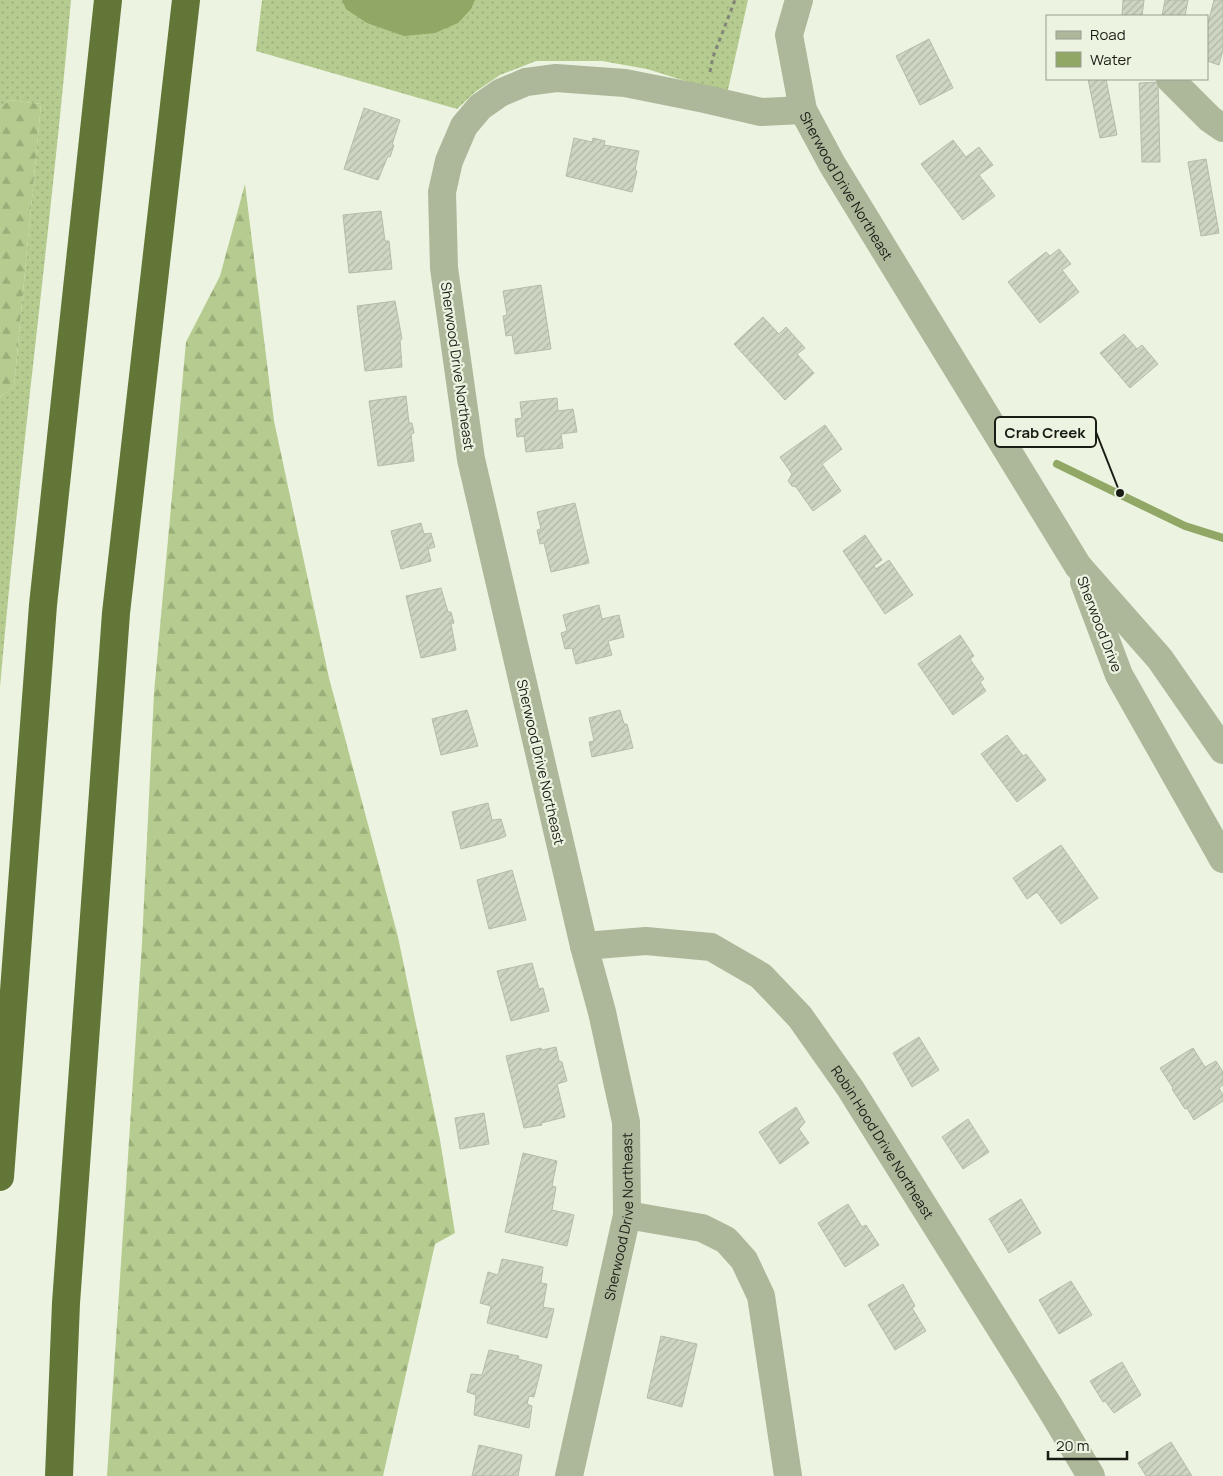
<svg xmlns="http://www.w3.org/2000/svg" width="1223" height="1476" viewBox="0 0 1223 1476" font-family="Manrope,sans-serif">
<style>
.grass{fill:url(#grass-dots)}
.forest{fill:url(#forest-firs)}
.water{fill:#90a765}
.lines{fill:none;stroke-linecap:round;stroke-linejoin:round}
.stream{stroke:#90a765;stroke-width:8}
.building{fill:url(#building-hatch);stroke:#b5bca9}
.path{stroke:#818679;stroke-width:3;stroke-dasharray:4 4;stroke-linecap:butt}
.minor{stroke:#adb89b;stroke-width:28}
.highway{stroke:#627737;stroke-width:28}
.labels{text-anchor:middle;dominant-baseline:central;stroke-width:4.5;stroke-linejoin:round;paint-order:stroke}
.street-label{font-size:14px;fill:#191c15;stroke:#ecf3e0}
.leader{fill:none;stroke:#191c15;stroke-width:2}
.callout-dot{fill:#191c15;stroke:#ecf3e0;stroke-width:2}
.callout{fill:#ecf3e0;stroke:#191c15;stroke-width:2}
.callout-label{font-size:15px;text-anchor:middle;font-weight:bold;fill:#191c15}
</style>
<defs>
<pattern id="grass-dots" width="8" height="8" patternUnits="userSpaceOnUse" patternTransform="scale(1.25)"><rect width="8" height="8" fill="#b5cb8f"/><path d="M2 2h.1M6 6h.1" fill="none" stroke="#9bae7a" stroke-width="1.8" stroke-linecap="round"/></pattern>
<pattern id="forest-firs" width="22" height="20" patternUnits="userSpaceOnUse" patternTransform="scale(1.25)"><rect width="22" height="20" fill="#b5cb8f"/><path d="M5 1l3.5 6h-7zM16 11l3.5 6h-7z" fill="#9bae7a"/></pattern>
<pattern id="building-hatch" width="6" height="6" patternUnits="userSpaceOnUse" patternTransform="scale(1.25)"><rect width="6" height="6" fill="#ced5c2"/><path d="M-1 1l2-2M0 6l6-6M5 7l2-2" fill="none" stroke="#b0b6a6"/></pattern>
</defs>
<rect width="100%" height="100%" fill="#ecf3e0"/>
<path class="grass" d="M0 0H71C51 229 20 457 0 687V397L14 387 41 104 9 100 0 108Z
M262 0H748L727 94 647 69 602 61H536L500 75 475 92 457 109 256 51Z"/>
<path class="forest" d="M9 100 41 104 14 387 0 397V108Z
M245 184 274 421 329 678 398 937 440 1140 455 1233 435 1244 383 1476H107L142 943 154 693 186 342 220 276Z"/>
<path class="water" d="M342 0H475L471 9 458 23 435 33 404 36 367 23 346 9Z"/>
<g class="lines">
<path class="stream" d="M1057 464 1185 526 1223 538"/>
</g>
<path class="building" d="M1123 0H1144L1142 16H1122Z
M1165 0H1188L1185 16H1162Z
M1214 0H1223V50L1219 65 1207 61V27Z
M929 39 953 88 920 105 896 56Z
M1088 79H1106L1117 135 1100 138Z
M1158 82 1160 162H1142L1139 83Z
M364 108 400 120 392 145H394L390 157 388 156 378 180 344 169Z
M574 138 592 142 593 138 605 141 604 145 639 151 635 170 637 171 632 192 566 176Z
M953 140 966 157 979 147 993 165 979 175 995 196 963 220 921 164Z
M1206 159 1219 233 1201 236 1188 162Z
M381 211 385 241H389L392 269 349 273 343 215Z
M1059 249 1071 264 1062 270 1079 292 1040 323 1008 282 1046 252 1050 256Z
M541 285 551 349 515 354 512 335 506 336 503 316 507 315 503 291Z
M395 301 402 339 400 340 402 367 365 371 357 306Z
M763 317 779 334 786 327 805 348 797 354 814 373 785 400 734 344Z
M1124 334 1137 349 1142 345 1158 364 1130 388 1100 353Z
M406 396 409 423H412L414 433 411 434 414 461 378 466 369 401Z
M557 398 558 411 573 409 577 432 561 434 563 448 526 452 524 436 517 437 515 419 522 418 520 402Z
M825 425 842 449 822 464 841 491 813 511 796 487 792 486 788 481 792 474 780 457Z
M575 503 589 563 551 572 544 543 540 544 537 530 541 529 537 512Z
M421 523 424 534 431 533 435 547 428 549 431 561 401 569 391 531Z
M865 535 882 560 874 566 876 569 889 560 913 595 885 614 843 551Z
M441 588 448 612H451L454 623 451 624 456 650 421 658 406 596Z
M599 605 602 619 619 615 624 637 608 641 612 655 576 664 572 648 565 649 561 633 567 631 563 615Z
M960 635 974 656 970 659 984 679 980 682 986 691 953 715 918 664Z
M467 710 478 746 441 755 432 719Z
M620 710 624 724H627L633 748 592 757 589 742 594 741 589 718Z
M1007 735 1023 756 1026 754 1046 780 1017 802 981 754Z
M488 803 492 820 501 819 506 836 499 839 461 849 452 812Z
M1061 845 1098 898 1061 924 1037 892 1027 899 1013 878Z
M512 870 526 920 489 929 477 880Z
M532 963 539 989 543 988 549 1011 511 1021 497 971Z
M919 1037 939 1070 912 1087 893 1053Z
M556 1047 559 1061 562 1062 567 1081 557 1084 565 1117 541 1123 542 1125 524 1128 506 1056 541 1048 542 1050Z
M1193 1048 1205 1067 1216 1061 1223 1072V1085L1219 1088 1223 1095V1101L1194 1120 1187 1108 1185 1109 1172 1089 1173 1088 1160 1068Z
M796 1107 805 1122 799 1129 809 1143 780 1164 759 1132Z
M484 1113 489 1144 460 1149 455 1118Z
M968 1119 989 1152 963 1169 942 1137Z
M523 1153 557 1161 552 1186 556 1187 552 1210 574 1215 567 1246 505 1232Z
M1021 1199 1041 1233 1009 1253 989 1219Z
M848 1204 862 1227 866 1225 879 1245 845 1267 818 1223Z
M502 1259 543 1267 541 1283 547 1284 543 1307 554 1309 547 1338 487 1323 491 1306 480 1303 488 1272 498 1275Z
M1071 1281 1092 1315 1059 1334 1039 1300Z
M903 1284 915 1306 912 1308 926 1331 895 1350 868 1305Z
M661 1336 697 1344 682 1407 647 1398Z
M489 1350 519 1356 518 1359 542 1365 534 1397 529 1396 527 1404 532 1406 529 1428 474 1415 476 1395 467 1392 471 1374 482 1375Z
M1122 1362 1141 1395 1114 1413 1105 1401 1103 1402 1090 1381Z
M1171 1442 1192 1476H1146L1138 1463Z
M479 1445 522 1455 518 1476H472Z"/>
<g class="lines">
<path class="path" d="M710 72 713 57 735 0"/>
<g class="minor">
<path id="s1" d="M799 0 789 35 803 110 832 164 1078 566 1160 659 1223 750"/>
<path d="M1170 79 1210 119 1223 128"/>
<path d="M1084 582 1119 675 1223 859"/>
<path id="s2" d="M584 946 646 941 711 947 761 976 800 1017 850 1088 1049 1406 1091 1476"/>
<path d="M627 1215 702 1228 726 1240 744 1260 761 1296 788 1476"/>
<path id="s3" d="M569 1476 627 1215 626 1122 602 1012 584 946 471 459 444 268 442 192 449 161 464 126 480 107 500 93 526 82 556 78 625 83 705 99 761 112 803 110"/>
</g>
<path class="highway" d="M0 1177 43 605 108 0
M59 1476 66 1303 116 613 186 0"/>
</g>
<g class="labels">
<g class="street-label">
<text stroke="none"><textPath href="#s1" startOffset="200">Sherwood Drive Northeast</textPath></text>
<text transform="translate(458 366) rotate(82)">Sherwood Drive Northeast</text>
<text transform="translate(1100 624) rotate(69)">Sherwood Drive</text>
<text transform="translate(541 762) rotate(77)">Sherwood Drive Northeast</text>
<text stroke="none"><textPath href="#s2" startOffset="392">Robin Hood Drive Northeast</textPath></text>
<text stroke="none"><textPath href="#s3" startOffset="265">Sherwood Drive Northeast</textPath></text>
</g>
</g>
<path class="leader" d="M1120 493L1096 432"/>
<circle class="callout-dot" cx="1120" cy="493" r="5"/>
<rect class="callout" x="995" y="417" width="101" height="30" rx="5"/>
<g class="callout-label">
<text x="1045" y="438">Crab Creek</text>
</g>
<rect x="1046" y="15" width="162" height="65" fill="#ecf3e0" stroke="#989d8f"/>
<rect x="1056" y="31" width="25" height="8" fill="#adb89b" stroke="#989d8f"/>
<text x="1090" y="40" font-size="15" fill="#191c15">Road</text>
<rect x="1056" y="52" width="25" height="15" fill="#90a765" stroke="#989d8f"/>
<text x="1090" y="65" font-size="15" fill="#191c15">Water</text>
<path d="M1048 1451v8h79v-8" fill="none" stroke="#191c15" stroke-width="2.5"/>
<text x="1056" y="1451" font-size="15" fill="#191c15" stroke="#ecf3e0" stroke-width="4" paint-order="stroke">20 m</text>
</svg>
